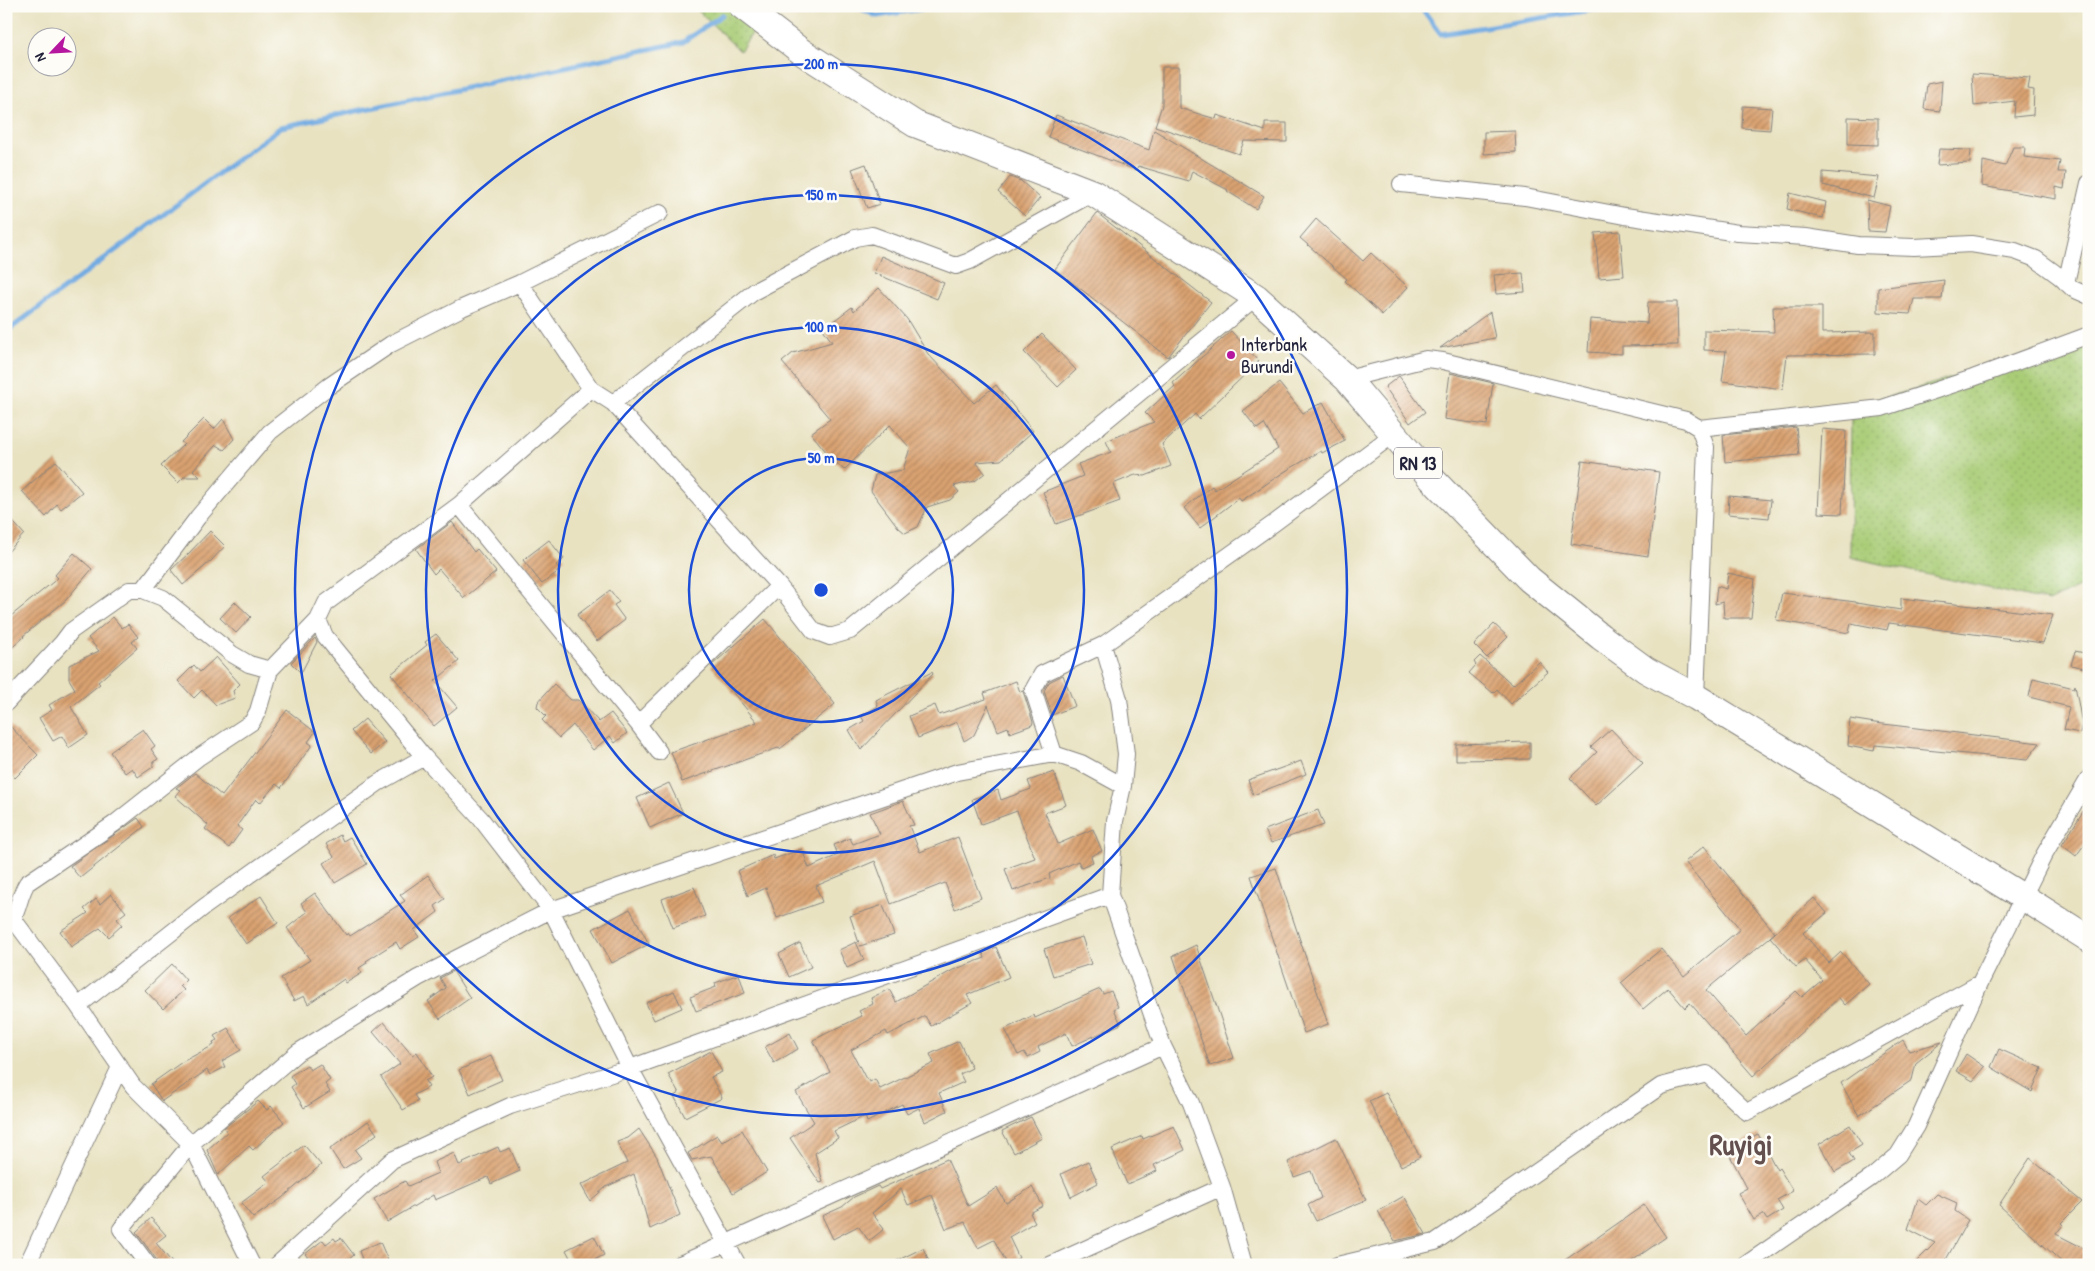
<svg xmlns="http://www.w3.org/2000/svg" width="2095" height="1271" viewBox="0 0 2095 1271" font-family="'Patrick Hand',sans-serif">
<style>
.grass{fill:url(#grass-dots);stroke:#667758}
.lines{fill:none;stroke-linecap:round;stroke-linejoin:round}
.stream{stroke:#72abe2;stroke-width:5}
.building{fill:url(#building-hatch);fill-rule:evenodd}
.minor-casing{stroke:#85827e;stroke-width:18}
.primary-casing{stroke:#85827e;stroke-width:28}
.minor{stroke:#fff;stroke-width:16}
.primary{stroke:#fff;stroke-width:26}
.ring{fill:none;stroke:#1d4ed8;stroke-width:2.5}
.poi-dot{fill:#b5179e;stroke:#fdfcf7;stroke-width:2}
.labels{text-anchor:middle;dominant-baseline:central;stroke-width:5;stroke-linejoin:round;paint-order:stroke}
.shield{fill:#fdfcf7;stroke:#646373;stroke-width:1}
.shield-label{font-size:18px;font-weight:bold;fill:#22223b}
.poi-label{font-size:19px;fill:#22223b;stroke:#fdfcf7;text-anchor:start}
.town-label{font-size:29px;font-weight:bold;fill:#624f4e;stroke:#fdfcf7}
.centre{fill:#1d4ed8;stroke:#fdfcf7;stroke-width:2.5}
.ring-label{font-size:15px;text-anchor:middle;font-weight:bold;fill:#1d4ed8;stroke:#fdfcf7;stroke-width:5;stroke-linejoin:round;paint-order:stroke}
</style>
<defs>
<pattern id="grass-dots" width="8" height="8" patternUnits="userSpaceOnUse" patternTransform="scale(1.25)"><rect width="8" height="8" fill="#a9cc76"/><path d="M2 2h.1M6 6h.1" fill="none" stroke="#91af67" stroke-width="1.8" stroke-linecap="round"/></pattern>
<pattern id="building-hatch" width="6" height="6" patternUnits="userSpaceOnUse" patternTransform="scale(1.25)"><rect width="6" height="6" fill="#daa271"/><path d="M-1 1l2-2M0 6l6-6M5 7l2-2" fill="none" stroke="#b0845e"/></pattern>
</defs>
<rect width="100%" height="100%" fill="#fdfcf7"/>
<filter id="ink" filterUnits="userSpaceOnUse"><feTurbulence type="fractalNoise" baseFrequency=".02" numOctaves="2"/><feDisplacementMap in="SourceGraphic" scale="10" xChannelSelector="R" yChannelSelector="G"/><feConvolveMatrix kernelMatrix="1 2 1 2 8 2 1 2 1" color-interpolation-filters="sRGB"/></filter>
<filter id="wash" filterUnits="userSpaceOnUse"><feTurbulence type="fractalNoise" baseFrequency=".0096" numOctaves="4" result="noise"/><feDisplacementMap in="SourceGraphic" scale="20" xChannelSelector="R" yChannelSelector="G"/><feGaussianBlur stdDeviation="1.12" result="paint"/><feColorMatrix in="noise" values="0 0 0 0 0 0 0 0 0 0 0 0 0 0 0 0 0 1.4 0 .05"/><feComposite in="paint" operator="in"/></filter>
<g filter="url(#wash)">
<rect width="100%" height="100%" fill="#e8e2c1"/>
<path class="grass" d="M693 6H771L740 51Z
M2089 337V582L2049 602 1850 557 1851 408Z"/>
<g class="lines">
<path class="stream" d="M855 6 877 16 941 6
M1420 6 1441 34 1616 6
M6 332 281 127 683 42 722 15"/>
</g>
<g id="blocks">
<path class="building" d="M1162 67H1179V108L1216 119 1217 115 1265 131V123H1287V142L1244 141 1239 154 1155 126 1162 105Z
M1972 74 2030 78 2028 89 2034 90 2033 115 2014 117 2015 101 1974 106Z
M1942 81 1940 111 1924 109 1927 84Z
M1743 106 1772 108 1770 130 1742 128Z
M1056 115 1149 150 1154 130 1264 196 1256 209 1227 191 1228 190 1192 171 1189 181 1138 166 1136 170 1048 137Z
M1848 117 1878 118V145L1848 144Z
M1515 131 1516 152 1484 154V132Z
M2013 147H2025L2024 157 2060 161 2058 172H2066L2064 189 2056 187V199L1982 186 1983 161 2005 166Z
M1939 149 1971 150 1970 163 1937 165Z
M866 164 880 204 867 208 852 169Z
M1823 172 1879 177 1874 198 1823 185Z
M1010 177 1021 181 1040 198 1025 216 998 192Z
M1790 193 1826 202 1823 218 1787 209Z
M1867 200 1890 206 1885 232 1868 231Z
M1097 213 1211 302 1168 357 1055 269Z
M1316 219 1363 261 1371 253 1408 287 1382 315 1345 281 1347 279 1300 238Z
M1620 231 1624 276 1599 278 1595 233Z
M881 256 944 283 937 299 874 273Z
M1523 273 1525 292 1496 294 1494 275Z
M1944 280 1942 299H1914L1910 314 1878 312V288Z
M879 288 907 319 928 354 974 403 996 385 1033 431 1001 460 976 462 985 473 975 481 954 486 959 492 950 500 927 507 918 527 905 533 898 527 871 491 875 475 903 470 910 448 890 425 844 470 831 458 811 433 830 419 782 362 793 353 832 342 823 329 852 307 854 311Z
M1648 302H1677L1678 345 1622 346V354L1588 352 1590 319 1647 323Z
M1773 307H1822V333L1875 332V354L1787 355 1783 389 1722 381 1726 351 1704 350V330L1774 332Z
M1490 312 1495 338 1440 348Z
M1231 331 1259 361 1199 419 1195 414 1162 444 1171 466 1145 476 1135 475 1113 484 1120 501 1056 524 1043 492 1083 476 1078 464 1111 452 1106 441 1154 422 1145 413 1175 386 1173 383Z
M1042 334 1076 370 1058 387 1024 352Z
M1450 373 1493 383 1487 425 1444 419Z
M1399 376 1425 412 1410 423 1385 387Z
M1279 383 1303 413 1323 402 1345 441 1322 453 1321 451 1284 472 1241 501 1239 498 1200 528 1184 508 1212 486 1215 490 1278 449 1264 424 1257 429 1243 411Z
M204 419 214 429 223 419 234 439 224 450 216 445 193 470 200 477H184L178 483 161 466 184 444 181 442Z
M1796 427 1799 455 1725 462 1723 435Z
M1822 429 1846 431 1842 514 1818 513Z
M56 461 82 492 61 509 57 504 46 517 22 491Z
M1582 461 1659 472 1648 556 1571 544Z
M1729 496 1771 500 1769 518 1728 514Z
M6 514 24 534 6 554Z
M452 522 474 552 477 549 496 572 464 598 439 569 434 574 416 549Z
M210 531 225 546 211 561 183 585 171 570 189 553Z
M549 540 564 559 556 565 560 570 542 584 523 560Z
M74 553 92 569 65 601 23 636 24 637 6 653V620L58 578 55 575Z
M1728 573 1755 579 1751 618H1724L1723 602 1715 604 1717 586 1726 589Z
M610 590 619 602 614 605 625 620 597 641 577 615Z
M1782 593 1856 602V603L1901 610V598L2053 615 2043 643 1889 623 1887 630 1851 623 1849 633 1776 620Z
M235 602 251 617 236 633 220 618Z
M113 617 122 628 128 624 138 637 132 642 137 648 98 682 100 684 71 707 88 735 69 748 62 736 53 741 39 718 52 710 49 705 75 689 69 679V665L99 651 88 638Z
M765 619 835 704 780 749 778 748 682 782 671 752 757 722 711 666Z
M1494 624 1508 637 1487 658 1474 645Z
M436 634 459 661 435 681 457 707 434 726 391 674 427 645 425 642Z
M315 638 317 642 301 673 291 663Z
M2075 651 2089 654V669L2071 665Z
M1480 656 1513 685 1539 662 1548 672 1511 704 1497 689 1493 693 1469 673 1476 665 1474 662Z
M216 657 240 684 233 691 235 698 216 705 202 690 194 698 178 681 194 665 200 672Z
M932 672 933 674 861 750 849 730 864 721 861 716 878 706 876 700Z
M1063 675 1075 706 1052 715 1044 691 1049 682Z
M2033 678 2074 688 2075 685 2082 724 2080 733 2064 730 2069 707 2029 697Z
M1016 681 1020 692 1023 691 1033 722 1032 725 1010 733 1008 727 998 731 988 705 974 735 964 741 957 722 918 738 909 716 935 705 939 715 986 699 984 693Z
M554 684 571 700H578L599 722 611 713 627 733 615 743 610 736 593 750 573 725 559 738 542 720 546 716 537 707 538 702Z
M287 710 315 732 308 742 312 745 281 788 276 784 260 803 256 799 237 826 242 830 229 848 205 829 208 825 175 796 180 790 176 788 195 773 222 796Z
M365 719 385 742 371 754 351 731Z
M1850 719 1875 723 2040 743 2027 760 1875 745 1874 751 1848 746Z
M6 722 38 755 15 778 6 768Z
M143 729 155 746 151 749 158 759 153 762V767L138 777 132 768 125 773 110 752Z
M1611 729 1643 763 1596 806 1570 778 1597 752 1591 747Z
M1530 742V759L1456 760V744Z
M1301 761 1306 774 1253 795 1248 780Z
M1054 772 1066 805 1045 813 1058 844 1093 829 1102 851 1091 856 1093 862 1081 867 1078 861 1049 874 1050 878 1013 891 1005 869 1035 858 1017 811 981 824 972 799 998 790 1001 800 1031 789 1028 781Z
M669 783 683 813 650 828 637 798Z
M903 801 914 825 909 826 920 852 958 837 981 898 955 909 945 883 891 904 875 861 816 886 822 902 777 918 766 888 748 896 737 871 773 855 774 859 802 849 809 868 838 855 834 845 850 838 853 844 880 834 870 813Z
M2089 802V838L2076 856 2062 845Z
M1318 810 1324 825 1271 843 1265 830Z
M138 818 144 827 80 878 70 866Z
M340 835 343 841 350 837 367 864 335 883 323 863 334 857 326 844Z
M1704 846 1775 933 1814 898 1827 913 1803 933 1829 963 1841 952 1869 984 1845 1005 1839 998 1753 1076 1690 1003 1685 1008 1668 988 1643 1009 1621 983 1661 949 1684 976 1740 929 1685 862ZM1775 933 1770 937 1796 967 1805 960 1822 980 1802 997 1796 991 1746 1036 1706 990Z
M1276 868 1328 1024 1304 1033 1251 876Z
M428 875 445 899 435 906 438 912 414 930 419 937 400 949 396 942 366 961 367 963 359 968 362 973 346 983 344 979 308 1004 304 996 294 1001 281 978 310 960 287 928 307 912 301 903 315 893 346 935 348 933 350 936 405 901 400 895Z
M694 887 705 916 673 928 662 899Z
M111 894 126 912 117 919 122 925 109 937 100 928 71 947 60 931 88 913 84 909 96 899 100 904Z
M261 896 278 923 246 944 228 918Z
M883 905 894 935 860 946 850 916Z
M630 909 649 944 612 963 593 929Z
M1082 937 1091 964 1053 976 1044 949Z
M856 942 864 960 847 968 839 950Z
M800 943 811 967 789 977 779 954Z
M1196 945 1234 1058 1210 1066 1173 956Z
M996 947 1009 977 967 995 972 1003 931 1026 925 1016 888 1035 886 1031 851 1050 866 1079 868 1078 870 1082 875 1079 880 1089 934 1063 930 1054 959 1041 972 1068 960 1074 964 1082 939 1093 947 1111 925 1122 919 1108 907 1114 902 1104 867 1122 865 1116 834 1131 838 1138 815 1153 823 1182 820 1183 790 1138 814 1122 796 1092 830 1072 813 1040 862 1016 859 1011 873 1004 871 998 889 989 896 1002 953 970 985 958 983 953Z
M172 964 186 980 180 986 184 990 163 1009 145 990Z
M453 971 470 998 440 1019 428 1001 446 988 440 978Z
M739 974 745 993 696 1011 690 997 716 987 715 983Z
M1100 989 1103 994 1111 991 1118 1007 1114 1009 1121 1024 1072 1046 1066 1033 1038 1047 1040 1052 1028 1058 1024 1052 1018 1055 1005 1029 1034 1015 1035 1018Z
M674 991 682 1008 654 1020 646 1003Z
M384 1022 412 1055 417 1052 432 1077 425 1081 429 1087 414 1095 418 1101 403 1110 381 1077 400 1064 373 1032Z
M228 1028 241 1050 222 1061 225 1067 210 1075 207 1070 162 1101 151 1084 182 1062 214 1045 213 1042 217 1040 214 1036Z
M790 1033 798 1049 774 1063 765 1047Z
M1903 1040 1909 1051 1942 1042 1916 1063 1912 1080 1859 1116 1841 1083Z
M1999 1049 2042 1068 2032 1092 1991 1067Z
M711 1051 722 1072 711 1077 722 1098 685 1117 674 1096 679 1093 668 1074Z
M1966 1054 1985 1067 1973 1081 1956 1071Z
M491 1056 502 1080 470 1094 459 1070Z
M320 1064 330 1080 325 1084 330 1092 304 1108 291 1087 295 1084 290 1076 307 1065 310 1070Z
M1386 1093 1420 1157 1401 1166 1369 1101Z
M258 1101 267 1110 271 1106 284 1122 253 1150 249 1146 218 1175 207 1150 227 1132 224 1128Z
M1031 1117 1042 1138 1014 1153 1002 1131Z
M368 1121 377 1134 355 1150 361 1158 343 1169 330 1149Z
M1850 1125 1862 1145 1849 1153 1854 1161 1835 1172 1819 1144Z
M1174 1126 1185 1150 1154 1165 1157 1171 1127 1184 1112 1149 1142 1136 1143 1139Z
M639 1129 657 1157 680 1215 650 1229 634 1174 606 1187 590 1201 581 1185 627 1163 617 1142 628 1138Z
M742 1130 767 1172 733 1193 711 1156 692 1160 688 1153 717 1135 722 1142Z
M1758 1134 1777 1170 1779 1168 1793 1191 1777 1200 1783 1210 1767 1220 1763 1214 1754 1220 1738 1193 1747 1188 1727 1150Z
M1336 1138 1366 1200 1316 1221 1308 1205 1321 1198 1311 1171 1294 1177 1288 1162Z
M304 1145 321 1165 282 1198 253 1218 241 1203 269 1182 264 1176Z
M498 1147 500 1152 510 1148 520 1171 491 1184 488 1177 435 1200 433 1195 387 1222 374 1199 405 1181 408 1186 438 1173 434 1162 454 1153 459 1165Z
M2030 1158 2082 1202 2061 1223 2063 1225 2056 1234 2089 1251V1265H2065L1999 1205Z
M947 1159 968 1206 997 1188 1006 1203 1032 1187 1043 1206 1030 1213 1035 1222 1009 1237 1019 1258 1007 1264 994 1240 978 1248 965 1222 946 1229 932 1195 908 1205 901 1189 872 1213 884 1229 869 1241 858 1226 833 1239 822 1216 842 1207 854 1197 878 1186 880 1189Z
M1088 1161 1098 1183 1071 1197 1061 1174Z
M1937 1194 1957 1203 1955 1211 1968 1220 1943 1265H1913L1935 1243 1908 1229 1918 1199 1926 1205Z
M1404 1196 1426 1234 1395 1241 1378 1211Z
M1644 1205 1666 1237 1626 1265H1558Z
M151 1218 166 1235 156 1243 174 1265H158L156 1259 136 1232Z
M594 1236 604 1255 585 1265H574L566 1250Z
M334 1238 336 1241 341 1238 354 1255 342 1265H314L305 1254 323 1240 326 1244Z
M380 1242 390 1265H364L359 1251Z
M923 1248 931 1265H888Z"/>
</g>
</g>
<g filter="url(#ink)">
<use href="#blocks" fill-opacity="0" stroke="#85827e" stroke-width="1"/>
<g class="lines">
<g class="minor-casing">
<path id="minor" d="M1401 184 1525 197 1625 216 1738 233 1806 237 1858 245 1914 247 1971 244 2015 251 2036 259 2059 276 2073 289 2089 296
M520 283 591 389 613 403 779 586 814 631 830 637 850 631 1256 297
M2066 283 2089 183
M1347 379 1426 359 1443 361 1686 420 1699 428 1882 408 1973 378 2089 335
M613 403 755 291 855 238 872 235 956 266 970 261 1093 193
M459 505 638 724 659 752
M143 590 198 517 270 432 329 386 391 344 462 308 520 283 660 213
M318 620 325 636 424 757 481 819 551 910 630 1068 738 1265
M1103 645 1119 699 1126 754 1123 786 1115 821 1110 895 1163 1046 1191 1103 1222 1187 1244 1265
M1696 697 1706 447 1699 428
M6 703 62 643 71 631 129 590H143L163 598 232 654 249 664 270 670 318 620 326 603 459 505 591 389
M638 724 779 586
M1054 754 1033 690 1042 674 1103 645 1273 524 1394 434
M14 920 78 1006 133 1086 191 1144 252 1265
M6 927C19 915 18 897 27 883L114 824 199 757 252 722 258 711 270 670
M78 1006 204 907 378 783 424 757
M27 1265 120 1067
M148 1265 121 1229 191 1144 298 1052 418 978 551 910 957 772 1054 754 1081 763 1123 786
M277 1265 392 1160 510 1106 630 1068 1110 895
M678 1265 1163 1046
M1050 1265 1222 1187
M1337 1265 1435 1242 1661 1086 1707 1074 1747 1112 1980 983
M1745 1265 1871 1178 1898 1155 1916 1126 1980 983 2045 853 2089 778"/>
</g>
<g class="primary-casing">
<path id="primary" d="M742 6 802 52 915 124 1093 193 1256 297 1347 379 1431 478 1529 579 1601 637 1646 670 1696 697 2023 897 2089 939"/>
</g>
<use href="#minor" class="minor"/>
<use href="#primary" class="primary"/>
</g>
</g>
<g class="ring">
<circle cx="821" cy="590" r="132"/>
<circle cx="821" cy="590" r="263"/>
<circle cx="821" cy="590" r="395"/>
<circle cx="821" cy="590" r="526"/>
</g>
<circle class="poi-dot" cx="1231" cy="355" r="5"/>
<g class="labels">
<rect class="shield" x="1394" y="447.5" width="48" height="31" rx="4"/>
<g class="shield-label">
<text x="1418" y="463">RN 13</text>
</g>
<g class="poi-label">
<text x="1241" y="344">Interbank<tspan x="1241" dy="22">Burundi</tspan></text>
</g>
<g class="town-label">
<text x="1741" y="1144">Ruyigi</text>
</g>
</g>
<circle cx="821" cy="590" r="8" class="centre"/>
<g class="ring-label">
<text x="821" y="69">200 m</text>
<text x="821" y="200">150 m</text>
<text x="821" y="332">100 m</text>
<text x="821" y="463">50 m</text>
</g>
<rect width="2095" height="1271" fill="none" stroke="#fdfcf7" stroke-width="25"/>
<g transform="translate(52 52) rotate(245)"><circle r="24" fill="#fdfcf7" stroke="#a5a5ac"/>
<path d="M0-4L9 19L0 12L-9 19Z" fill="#b5179e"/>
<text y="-8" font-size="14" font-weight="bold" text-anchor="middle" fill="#22223b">N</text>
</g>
</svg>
